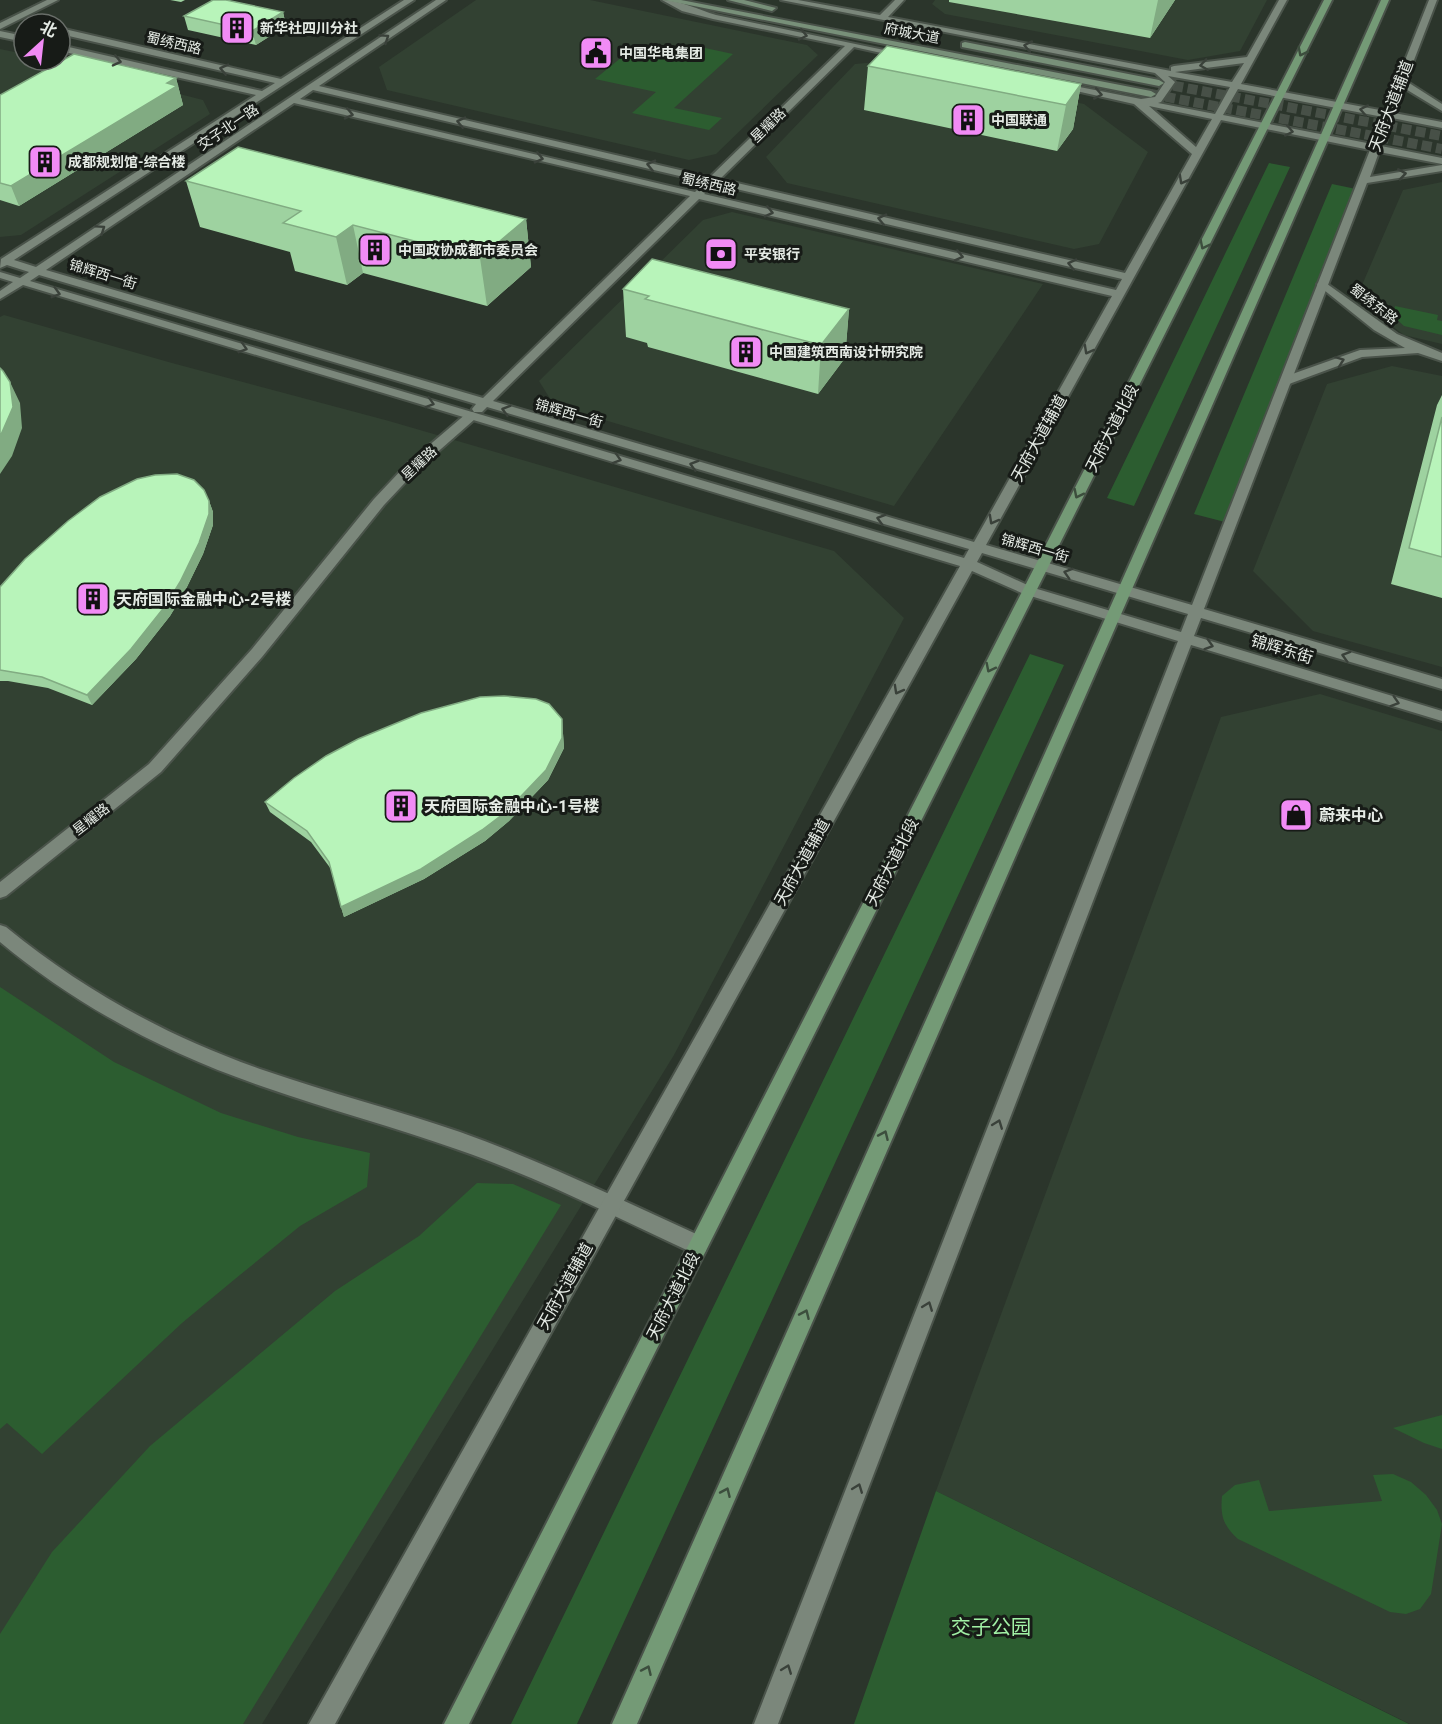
<svg xmlns="http://www.w3.org/2000/svg" width="1442" height="1724" viewBox="0 0 1442 1724" font-family="Roboto,'Noto Sans SC',sans-serif">
<style>
.built{fill:#324132}
.green{fill:#2c5d30}
.lines{fill:none;stroke-linecap:round;stroke-linejoin:round}
.secondary-tunnel{stroke:#475047;stroke-width:10;stroke-dasharray:10 4.5;stroke-linecap:butt}
.minor-casing{stroke:#4a534a;stroke-width:4}
.tertiary-casing{stroke:#4a534a;stroke-width:4}
.secondary-casing{stroke:#4a534a;stroke-width:4}
.primary-casing{stroke:#4a534a;stroke-width:4}
.minor{fill:#7b877b;fill-rule:evenodd}
.tertiary{fill:#7b877b;fill-rule:evenodd}
.secondary{fill:#789079;fill-rule:evenodd}
.primary{fill:#749a76;fill-rule:evenodd}
.wall{fill:#9ed2a0}
.shaded-wall{fill:#81ab82}
.building{fill:#b8f4ba;stroke:#81ab82;stroke-width:1.5}
.oneway{stroke:#3a413a}
.oneway2{stroke:#3c4e3d}
.labels{text-anchor:middle;dominant-baseline:central;stroke-width:6;stroke-linejoin:round;paint-order:stroke}
.far-poi-label{font-size:14px;font-weight:bold;fill:#e5ebe5;stroke:#171b17;text-anchor:start}
.far-street-label{font-size:14px;fill:#e5ebe5;stroke:#171b17}
.street-label{font-size:16px;fill:#e5ebe5;stroke:#171b17}
.poi-label{font-size:16px;font-weight:bold;fill:#e5ebe5;stroke:#171b17;text-anchor:start}
.near-park-label{font-size:20px;fill:#a1f1a5;stroke:#171b17}
</style>
<rect width="100%" height="100%" fill="#2b352b"/>
<path class="built" d="M476 0H590L807 45 818 55 716 154 689 160 387 90 379 67Z
M935 0H1267L1240 51 1188 60 945 14 932 4Z
M0 49 24 54V60H46L203 100 210 114 21 235 0 237Z
M877 62 1084 104 1148 152 1099 244 1074 249 787 183 766 157 855 64Z
M1442 182V344L1404 335 1356 299 1403 190Z
M732 212 1043 284 894 506 554 405 539 381 703 220Z
M4 315 172 363 389 421 834 551 904 618 674 1055 262 1724H0V317Z
M1392 366 1442 376V667L1313 631 1253 571 1327 384Z
M1320 694 1442 731V1724H1410L936 1491 1221 717Z"/>
<path class="green" d="M633 48 692 60 705 48 733 54 674 108 722 118 709 130 632 113 656 92 595 79Z
M1269 163 1290 167 1134 506 1107 498Z
M1332 184 1356 189 1225 522 1194 514Z
M1395 306 1438 315 1437 320 1442 321V335L1404 326 1393 316Z
M1030 654 1064 665 577 1724H511Z
M0 987 114 1062 221 1113 298 1137 370 1153 367 1187 300 1226 235 1279 182 1323 42 1454 7 1423 0 1429Z
M477 1183 513 1184 561 1205 243 1724H0V1634L52 1552 150 1446 335 1291 419 1236Z
M1442 1415V1449L1424 1443 1393 1428Z
M1393 1474 1411 1482 1426 1495 1437 1510 1442 1524 1431 1594 1420 1609 1406 1614 1390 1612 1238 1539C1224 1526 1220 1517 1222 1496L1235 1485 1259 1480 1269 1511 1382 1501 1373 1475Z
M936 1491 1409 1724H854Z"/>
<g class="lines">
<path class="secondary-tunnel" d="M1159 83 1442 136
M1151 94 1442 149"/>
<g class="minor-casing">
<path id="minor" d="M1323 281 1397 334 1442 353V361L1418 353 1362 357 1289 384H1281V378L1360 350 1405 348 1374 330 1319 286 1317 284Z
M471 412 475 413V419L416 471 384 505 262 657 161 772 6 896 0 898V882L149 764 252 649 374 499 406 465 467 413Z
M0 925 6 927C84 991 170 1038 266 1071 330 1093 396 1110 460 1132 544 1162 624 1201 705 1238L708 1245 705 1252 698 1255 691 1252C614 1216 539 1178 459 1150 395 1127 329 1110 264 1087 168 1054 79 1008 0 942Z"/>
</g>
<g class="tertiary-casing">
<path id="tertiary" d="M47 0H58L0 29V23Z
M404 0H414L14 260 36 267 436 0H446L319 86 710 177 845 46 713 19 682 11 662 0C680 0 699 10 716 15L908 55 904 58 854 47 720 179 1125 273 1192 154 1134 104 1054 86 1059 83 1141 99 1155 97 1165 82 1155 73 781 0H798L880 15 895 0H904L888 17 1171 71V67L1174 66 1247 57 1279 0H1287L1241 84 1385 111 1429 0H1437L1406 81 1442 104V111L1404 88 1394 113 1442 122V128L1392 118 1381 146 1442 158V164L1379 152 1370 177 1442 165V171L1367 183 1204 609 1442 679V689L1201 618 1194 636 1442 711V721L1191 645 778 1724H754L1178 641 1024 594 972 571 335 1724H309L960 566 23 285 0 299V291L13 282 0 278V272L20 278 29 272 7 265 0 268 1 259 256 95 60 51V45L262 91 275 83 60 34V28L281 79ZM1244 63 1232 82 1175 72ZM1168 76 1230 87 1215 114 1158 103 1161 102 1175 82ZM1238 89 1383 117 1372 144 1223 115ZM313 90 705 182 695 192 300 99ZM294 103 690 196 483 398 46 270ZM1149 106 1212 119 1196 147ZM1221 120 1370 150 1192 605 986 545ZM715 184 1122 279 1116 290 704 194ZM699 199 1112 296 974 542 493 401ZM39 275 476 404 472 409 474 412H482L487 407 969 549 964 558 30 281ZM982 553 1188 614 1181 632 1034 588 977 562Z
M0 31 24 36V42L0 37Z"/>
</g>
<g class="secondary-casing">
<path id="secondary" d="M664 0H681L1151 91 1156 94 1151 97Z
M728 0H744L776 8 772 11Z
M965 42 1159 80 1164 83 1159 86 962 47V43Z"/>
</g>
<g class="primary-casing">
<path id="primary" d="M1324 0H1332L469 1724H444Z
M1381 0H1389L637 1724H612Z"/>
</g>
<use href="#minor" class="minor"/>
<use href="#tertiary" class="tertiary"/>
<use href="#secondary" class="secondary"/>
<use href="#primary" class="primary"/>
</g>
<path class="wall" d="M170 0H185L181 2Z
M949 0H1175L1150 38 949 2Z
M283 12 286 26 256 45 188 30 184 16Z
M868 66 1081 84 1073 129 1057 151 864 110Z
M176 78 183 105 19 206 0 200V95Z
M186 181 526 219 531 267 487 306 363 273 347 285 295 271 290 252 200 227Z
M623 289 849 309 845 358 818 394 648 347 647 343 626 337Z
M1442 395V598L1391 584 1437 405Z
M209 501 213 512V525L203 554 184 593 170 616 136 659 92 705 48 688 8 681H0V587Z
M562 719 564 748 548 780 509 821 485 841 424 879 344 917 341 907 331 869 311 842 270 812 265 802Z"/>
<path class="shaded-wall" d="M1158 0H1175L1150 38Z
M283 12 286 26 256 45 252 31Z
M176 78 183 105 19 206 11 186Z
M1081 84 1073 129 1057 151 1066 105Z
M526 219 531 267 487 306 480 258Z
M353 225 363 273 347 285 336 237Z
M849 309 845 358 818 394 821 345Z
M10 382 20 403 22 428 12 456 0 474V437Z
M209 501 213 512V525L203 554 184 593 170 616 136 659 92 705 87 695Z
M562 719 564 748 548 780 509 821 485 841 424 879 344 917 341 907Z"/>
<path class="building" d="M213 0H226L283 12 252 31 184 16Z
M887 46 1081 84 1066 105 868 66Z
M74 54 176 78 167 83 177 86 11 186 0 183V95Z
M238 147 526 219 480 258 353 225 336 237 283 223 301 211 186 181Z
M652 259 849 309 821 345 645 299 649 296 623 289Z
M0 368 3 371 10 382 13 407 0 437Z
M1442 417V557L1409 548Z
M177 474 194 480 204 490 209 501V514L199 543 180 582 166 605 131 649 87 695 42 677 0 670V587L25 559 68 521 100 497 137 479 155 475Z
M504 696 536 699 549 704 562 719V738L546 770 507 811 482 830 421 869 341 907 329 862 307 831 265 802 294 778 326 756 358 739 421 713 480 697Z"/>
<defs><path id="oneway-chevron" d="M-2-3.5L2.5 0L-2 3.5" fill="none" stroke-width="1.6" stroke-linecap="round" stroke-linejoin="round" transform="scale(1.5)"/></defs>
<g class="oneway">
<use href="#oneway-chevron" transform="translate(803 35) rotate(12)"/>
<use href="#oneway-chevron" transform="translate(385 38) rotate(-34)"/>
<use href="#oneway-chevron" transform="translate(1028 46) rotate(-169)"/>
<use href="#oneway-chevron" transform="translate(117 61) rotate(13)"/>
<use href="#oneway-chevron" transform="translate(1204 65) rotate(172)"/>
<use href="#oneway-chevron" transform="translate(224 69) rotate(-167)"/>
<use href="#oneway-chevron" transform="translate(1098 94) rotate(11)"/>
<use href="#oneway-chevron" transform="translate(1364 110) rotate(-169)"/>
<use href="#oneway-chevron" transform="translate(349 114) rotate(13)"/>
<use href="#oneway-chevron" transform="translate(461 122) rotate(-167)"/>
<use href="#oneway-chevron" transform="translate(1289 131) rotate(11)"/>
<use href="#oneway-chevron" transform="translate(539 158) rotate(13)"/>
<use href="#oneway-chevron" transform="translate(651 165) rotate(-167)"/>
<use href="#oneway-chevron" transform="translate(1402 174) rotate(-9)"/>
<use href="#oneway-chevron" transform="translate(1183 180) rotate(119)"/>
<use href="#oneway-chevron" transform="translate(769 212) rotate(13)"/>
<use href="#oneway-chevron" transform="translate(882 219) rotate(-167)"/>
<use href="#oneway-chevron" transform="translate(101 229) rotate(-34)"/>
<use href="#oneway-chevron" transform="translate(959 256) rotate(13)"/>
<use href="#oneway-chevron" transform="translate(1072 264) rotate(-167)"/>
<use href="#oneway-chevron" transform="translate(56 293) rotate(16)"/>
<use href="#oneway-chevron" transform="translate(243 348) rotate(17)"/>
<use href="#oneway-chevron" transform="translate(1088 350) rotate(119)"/>
<use href="#oneway-chevron" transform="translate(1340 361) rotate(-20)"/>
<use href="#oneway-chevron" transform="translate(430 403) rotate(17)"/>
<use href="#oneway-chevron" transform="translate(506 410) rotate(-164)"/>
<use href="#oneway-chevron" transform="translate(617 459) rotate(17)"/>
<use href="#oneway-chevron" transform="translate(694 465) rotate(-164)"/>
<use href="#oneway-chevron" transform="translate(881 519) rotate(-164)"/>
<use href="#oneway-chevron" transform="translate(993 520) rotate(119)"/>
<use href="#oneway-chevron" transform="translate(1068 573) rotate(-163)"/>
<use href="#oneway-chevron" transform="translate(1209 645) rotate(17)"/>
<use href="#oneway-chevron" transform="translate(1346 656) rotate(-164)"/>
<use href="#oneway-chevron" transform="translate(898 690) rotate(119)"/>
<use href="#oneway-chevron" transform="translate(1395 702) rotate(17)"/>
<use href="#oneway-chevron" transform="translate(998 1124) rotate(-69)"/>
<use href="#oneway-chevron" transform="translate(928 1306) rotate(-69)"/>
<use href="#oneway-chevron" transform="translate(858 1488) rotate(-69)"/>
<use href="#oneway-chevron" transform="translate(787 1669) rotate(-69)"/>
</g>
<g class="oneway2">
<use href="#oneway-chevron" transform="translate(1302 52) rotate(117)"/>
<use href="#oneway-chevron" transform="translate(1204 245) rotate(117)"/>
<use href="#oneway-chevron" transform="translate(1078 494) rotate(117)"/>
<use href="#oneway-chevron" transform="translate(990 668) rotate(117)"/>
<use href="#oneway-chevron" transform="translate(884 1135) rotate(-66)"/>
<use href="#oneway-chevron" transform="translate(805 1314) rotate(-66)"/>
<use href="#oneway-chevron" transform="translate(726 1492) rotate(-66)"/>
<use href="#oneway-chevron" transform="translate(647 1670) rotate(-66)"/>
</g>
<defs>
<g id="building-square" transform="scale(1.725)"><rect x="-9" y="-9" width="18" height="18" rx="4" fill="#f18bf5" stroke="#171b17"/><path d="M-4-6H4V6H1V3H-1V6H-4ZM-2.5-4.3h1.7v1.8h-1.7ZM.8-4.3h1.7v1.8H.8ZM-2.5-1h1.7V.8h-1.7ZM.8-1h1.7V.8H.8Z" fill="#111"/></g>
<g id="civic-square" transform="scale(1.725)"><rect x="-9" y="-9" width="18" height="18" rx="4" fill="#f18bf5" stroke="#171b17"/><path d="M-.6-6.5H3V-4.5H.6V-3L4-1V1h2V6H-6V1h2V-1L-.6-3ZM-1.2 2.5V6h2.4V2.5Z" fill="#111"/></g>
<g id="bank-square" transform="scale(1.725)"><rect x="-9" y="-9" width="18" height="18" rx="4" fill="#f18bf5" stroke="#171b17"/><path d="M-6-4H6V4H-6ZM0-2.3a2.3 2.3 0 1 0 0 4.6a2.3 2.3 0 1 0 0-4.6Z" fill="#111"/></g>
<g id="shop-square" transform="scale(1.725)"><rect x="-9" y="-9" width="18" height="18" rx="4" fill="#f18bf5" stroke="#171b17"/><path d="M-5-2.5h2.3a2.7 3.5 0 0 1 5.4 0H5L5.5 6h-11ZM-1.5-2.5h3a1.5 2.3 0 0 0-3 0Z" fill="#111"/></g>
</defs>
<g fill-rule="evenodd">
<use href="#building-square" x="237" y="28"/>
<use href="#civic-square" x="596" y="53"/>
<use href="#building-square" x="968" y="120"/>
<use href="#building-square" x="45" y="162"/>
<use href="#building-square" x="375" y="250"/>
<use href="#bank-square" x="721" y="254"/>
<use href="#building-square" x="746" y="352"/>
<use href="#building-square" x="93" y="599"/>
<use href="#building-square" x="401" y="806"/>
<use href="#shop-square" x="1296" y="815"/>
</g>
<g class="labels">
<g class="far-poi-label">
<text x="260" y="28">新华社四川分社</text>
<text x="619" y="53">中国华电集团</text>
<text x="991" y="120">中国联通</text>
<text x="68" y="162">成都规划馆-综合楼</text>
<text x="398" y="250">中国政协成都市委员会</text>
<text x="744" y="254">平安银行</text>
<text x="769" y="352">中国建筑西南设计研究院</text>
</g>
<g class="far-street-label">
<text transform="translate(912 33) rotate(11)">府城大道</text>
<text transform="translate(174 43) rotate(13)">蜀绣西路</text>
<text transform="translate(768 125) rotate(-44)">星耀路</text>
<text transform="translate(228 127) rotate(-34)">交子北一路</text>
<text transform="translate(709 184) rotate(13)">蜀绣西路</text>
<text transform="translate(103 274) rotate(17)">锦辉西一街</text>
<text transform="translate(1374 304) rotate(38)">蜀绣东路</text>
<text transform="translate(569 413) rotate(16)">锦辉西一街</text>
<text transform="translate(419 463) rotate(-43)">星耀路</text>
<text transform="translate(1035 548) rotate(16)">锦辉西一街</text>
<text transform="translate(91 819) rotate(-38)">星耀路</text>
</g>
<g class="street-label">
<text transform="translate(1391 106) rotate(-69)">天府大道辅道</text>
<text transform="translate(1112 428) rotate(-63)">天府大道北段</text>
<text transform="translate(1039 438) rotate(-61)">天府大道辅道</text>
<text transform="translate(1282 649) rotate(17)">锦辉东街</text>
<text transform="translate(802 862) rotate(-61)">天府大道辅道</text>
<text transform="translate(892 862) rotate(-63)">天府大道北段</text>
<text transform="translate(565 1286) rotate(-61)">天府大道辅道</text>
<text transform="translate(673 1296) rotate(-63)">天府大道北段</text>
</g>
<g class="poi-label">
<text x="116" y="599">天府国际金融中心-2号楼</text>
<text x="424" y="806">天府国际金融中心-1号楼</text>
<text x="1319" y="815">蔚来中心</text>
</g>
<g class="near-park-label">
<text x="991" y="1627">交子公园</text>
</g>
</g>
<g transform="translate(42 42) rotate(27)"><circle r="28" fill="#171b17" stroke="#696e69" stroke-width="1.5"/>
<path d="M0-4.5L10 22L0 15L-10 22Z" fill="#f18bf5"/>
<text y="-9" font-size="16" font-weight="bold" text-anchor="middle" fill="#e5ebe5">北</text>
</g>
</svg>
